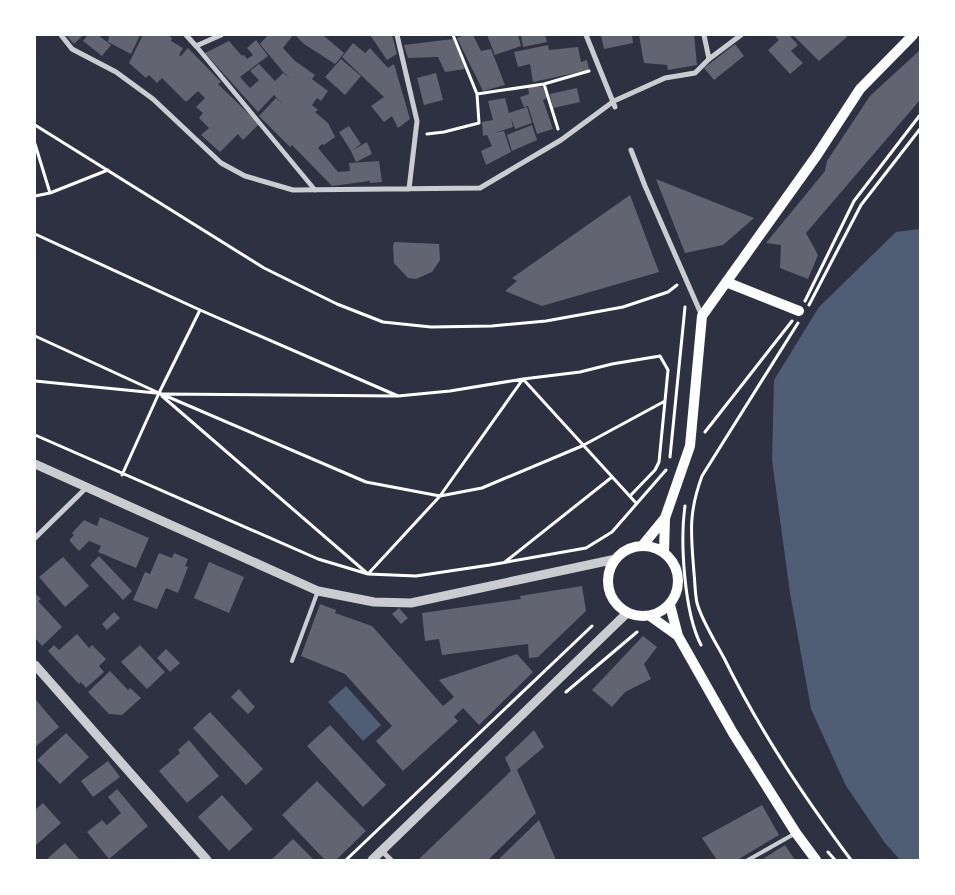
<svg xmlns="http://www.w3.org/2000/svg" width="955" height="895" viewBox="0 0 955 895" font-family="Arial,sans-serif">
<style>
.water{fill:#4f5d75}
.building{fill:#626471}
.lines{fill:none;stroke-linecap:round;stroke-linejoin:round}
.path{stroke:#fff;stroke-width:3}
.service{stroke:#caccd0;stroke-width:4}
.pedestrian{stroke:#caccd0;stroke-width:4.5}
.minor{stroke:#caccd0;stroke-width:5}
.tertiary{stroke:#caccd0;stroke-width:9}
.secondary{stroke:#fff;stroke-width:10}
</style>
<rect width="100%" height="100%" fill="#2d3142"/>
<path class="water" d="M920 229V860H900L885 843 846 786 811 709 790 593 772 460 774 380 819 307 896 232Z
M346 686 381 725 363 741 328 702Z"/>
<path class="building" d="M66 35H83L74 44Z
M88 35H98L111 45 102 56 83 41Z
M109 35H140L131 54 108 42Z
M143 35H168L172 38 171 41 183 48 179 55 181 56 188 48 221 82 218 84 259 124 243 140 238 134 220 152 201 135 209 128 199 118 203 113 196 107 205 98 198 91 186 102 162 78 157 83 149 75 146 78 129 63Z
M268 35H293L283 48 295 61 315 75 312 79 328 91 321 101 317 98 312 105 318 110 315 112 328 123 335 137 324 145 322 144 318 148 338 172 350 171 349 163 379 161 382 182 370 183V181L332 186 292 145 290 147 259 116 276 98 285 106 274 95 258 112 205 53 229 41 242 56 244 55 247 59 253 55 247 48 256 40 268 56 240 77 250 88 259 80 250 71 259 64 275 81 283 73 291 79 284 73 260 44Z
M295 35H323L344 53 335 64 304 44Z
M370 35H392L397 54 387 60Z
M464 35H473L481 51 491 49 505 85 483 91 457 38Z
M487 35H518L521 46 495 55Z
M521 35H545L547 42 523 47Z
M601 35H632L633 43 604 49Z
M639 35H694L697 65 668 70 667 65 644 63Z
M774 35H789L798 45 791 51 803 63 790 74 768 50 779 40Z
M793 35H845L847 37 819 61Z
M453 39 465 69 445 72 438 57 408 58 404 45Z
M353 43 365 53 370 48 388 68 394 64 410 119 398 128 392 116 384 122 371 106 384 97 342 57Z
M735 44 744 56 714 80 704 68Z
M548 45 549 50 578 47 581 62 587 60 589 70 533 82 530 64 518 67 514 52Z
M920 50V100L806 233 818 255 808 279 780 268 781 245 766 243 825 171 827 161 870 96Z
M341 59 361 76 345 95 325 77Z
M436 73 443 100 424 105 417 78Z
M528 87H543L547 98 543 100 553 129 537 134 528 106 524 107 520 97 529 94Z
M577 88 580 102 553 108 550 94Z
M505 98 509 113 527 107 532 123 515 129 511 118 513 127 494 133 504 131 511 152 486 165 481 151 492 146 487 135 483 136 482 122 493 120 488 101Z
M532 125 537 140 512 151 507 135Z
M349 126 361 144 351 151 339 132Z
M367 142 372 154 356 162 351 151Z
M656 179 754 218 723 245 685 253Z
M630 195 659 272 542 306 505 291 517 281 512 278Z
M394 242 439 244 440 260 432 272 416 279 408 278 394 263 393 247Z
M100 517 149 538 136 568 98 552 101 546 89 541 79 551 69 540 74 535 72 533 84 520 97 526Z
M159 553 172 558 174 553 188 559 185 566 188 567 178 593 166 588 157 609 133 600 145 572 150 574Z
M99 556 132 591 123 600 90 565Z
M63 557 89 586 65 607 39 577Z
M209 562 244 577 229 613 194 598Z
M582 586 586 611 538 657 529 658 528 644 442 655 439 639 425 641 422 613 521 599 520 596Z
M35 593 41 599 38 601 62 627 42 646 35 638Z
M320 604 336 610 335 613 372 626 443 706 454 697 439 680 517 654 533 672 479 725 463 708 454 717 458 721 403 771 376 741 392 726 345 674 301 656Z
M399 608 408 618 401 624 392 614Z
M114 612 120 618 107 630 102 624Z
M77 634 89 648 92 645 106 659 99 666 104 672 86 688 81 682 79 684 48 651 54 645 59 650Z
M643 636 657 647 644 664 651 679 625 692 612 707 592 690Z
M140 645 165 672 147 689 121 662Z
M166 649 180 663 170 672 157 658Z
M110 671 128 690 130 688 141 698 122 715 109 714 88 692Z
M239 689 255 707 248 714 231 697Z
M35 699 59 727 35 747Z
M210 712 263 769 246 785 193 728Z
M330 725 386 785 363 807 307 746Z
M534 730 544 747 517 770 536 813 488 860H418L511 771 505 758Z
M66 733 89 757 60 784 37 760Z
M189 740 219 776 187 803 159 771 180 753 178 750Z
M108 761 120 777 93 797 81 781Z
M317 781 366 831 336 860H325L282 815Z
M117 789 148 826 109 859 87 832 102 820 107 825 121 813 108 797Z
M222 795 253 829 229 851 198 817Z
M43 803 61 823 35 846V810Z
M762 805 779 835 737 860H717L702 838Z
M539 820 556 860H498Z
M293 839 314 860H271Z
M65 843 80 860H46Z
M785 845 795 860H761Z"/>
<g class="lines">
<path class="path" d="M544 84 558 129
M477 94 544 84 589 71
M35 125 264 268 337 304 383 322 431 327 492 326 546 321 623 307 668 292 677 285
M427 134 444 132 479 123 477 94 453 35
M35 144 50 193
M35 196 50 193 108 170
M35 234 200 310 398 396 450 391 523 379 580 372 612 364 660 356 668 370 665 401
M805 301 854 201 920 115
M809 305 861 205 920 129
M798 323 702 476C688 514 691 534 694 573 695 582 695 594 697 603 702 621 715 641 724 658 760 731 802 794 851 860
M35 336 159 393 366 482 440 496 482 488 582 446 665 401 659 462 655 470 630 496
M35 381 156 393
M163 394 396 396
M162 396 368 574 440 496 523 379 636 503
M705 432 792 321
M35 435 318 559 368 574 416 576 490 565 586 548 612 532 666 470
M670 457 685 307
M122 475 159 393 200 310
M685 506C680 541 684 612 701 645
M505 562 612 477
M566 692 637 632
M828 852 835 860
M346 860 592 626"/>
<path class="service" d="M292 661 318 591
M748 860 794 834"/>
<path class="pedestrian" d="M196 46 315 190"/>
<path class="minor" d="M61 35 72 49 116 72 153 99 221 163 245 176 293 190 480 188 561 140 614 101 665 78 695 73 709 59 741 35
M186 35 196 46 221 35
M397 35 417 121 409 189
M586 35 615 107
M704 35 709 59
M631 150 645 186 702 316
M35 538 86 488
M382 851 391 860"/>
<path class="tertiary" d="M35 464 318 591 374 602 411 603 616 559
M35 665 207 860
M372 860 627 613"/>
<path class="secondary" d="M726 282 799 311
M642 546 665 518 690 446 702 316 817 155 860 89 913 35
M608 581a35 35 0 1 1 70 0a35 35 0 1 1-70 0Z
M664 553 665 518
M670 605 678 636 733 733 796 833 816 860
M650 616 678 636"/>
</g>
<rect width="955" height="895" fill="none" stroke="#ffffff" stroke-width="72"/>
</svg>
